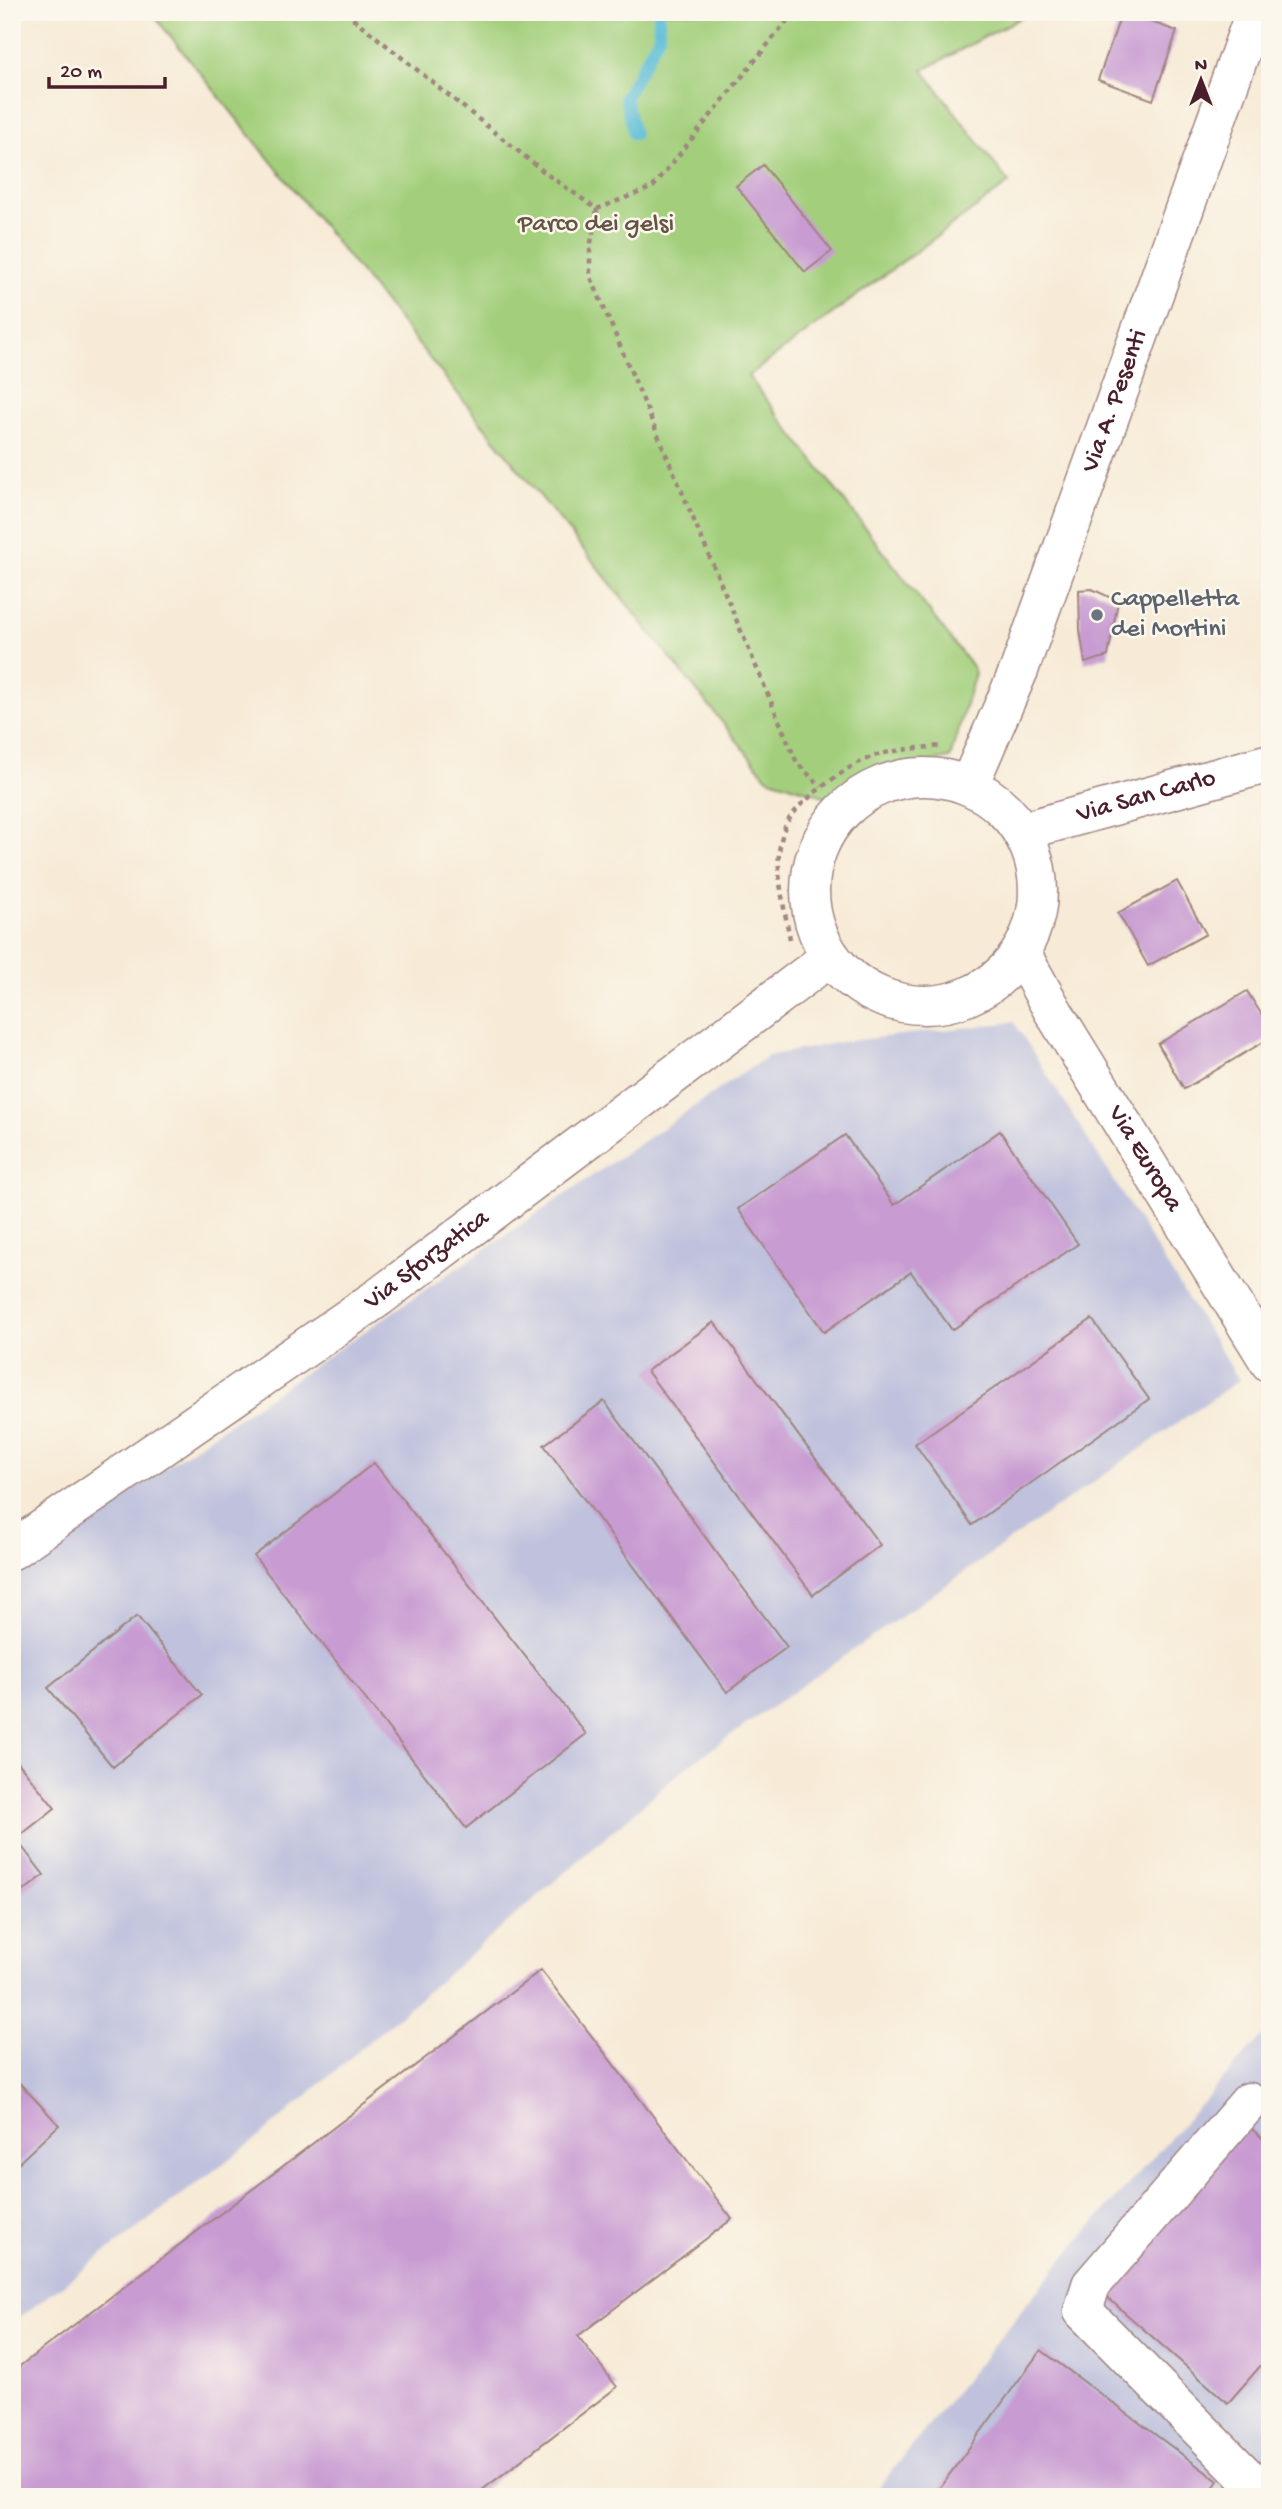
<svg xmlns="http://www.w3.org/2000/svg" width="1282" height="2509" viewBox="0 0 1282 2509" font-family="'Gochi Hand',sans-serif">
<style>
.industrial{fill:#c0c2dd}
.green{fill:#a3cf7b;stroke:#767753;stroke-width:2}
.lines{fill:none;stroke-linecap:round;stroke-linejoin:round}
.stream{stroke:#57bbd5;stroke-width:12}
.building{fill:#c89bd2}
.minor-casing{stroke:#a08581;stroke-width:41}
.path{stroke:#a08581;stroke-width:4.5;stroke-dasharray:5 5;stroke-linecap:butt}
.minor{stroke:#fff;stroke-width:38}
.worship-dot{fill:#6b7280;stroke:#fbf7ec;stroke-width:2.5}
.labels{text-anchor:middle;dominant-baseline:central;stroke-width:5;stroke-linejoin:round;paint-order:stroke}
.park-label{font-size:26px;fill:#655443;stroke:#fbf7ec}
.street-label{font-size:26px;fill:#4a1f2b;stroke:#fbf7ec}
.worship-label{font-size:26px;fill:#5b616d;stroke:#fbf7ec;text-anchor:start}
</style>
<rect width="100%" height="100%" fill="#fbf7ec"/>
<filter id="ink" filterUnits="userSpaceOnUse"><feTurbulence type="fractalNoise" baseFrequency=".0143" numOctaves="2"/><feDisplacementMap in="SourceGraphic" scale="14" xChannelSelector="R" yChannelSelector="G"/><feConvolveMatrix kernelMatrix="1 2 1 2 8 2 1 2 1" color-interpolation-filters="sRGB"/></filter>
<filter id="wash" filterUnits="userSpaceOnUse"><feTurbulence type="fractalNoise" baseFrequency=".00686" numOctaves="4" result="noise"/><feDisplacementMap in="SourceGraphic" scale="28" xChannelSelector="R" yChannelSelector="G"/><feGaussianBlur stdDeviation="1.57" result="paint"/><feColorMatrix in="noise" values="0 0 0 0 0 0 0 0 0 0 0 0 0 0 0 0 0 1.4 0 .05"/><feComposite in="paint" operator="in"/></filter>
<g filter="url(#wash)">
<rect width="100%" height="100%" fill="#f7ebd7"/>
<path class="industrial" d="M1014 1022 1239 1380 690 1764 260 2136 12 2323V1572L768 1056 841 1042Z
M1270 2027V2497H871L1075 2244Z"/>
<path class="green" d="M151 12H1031L923 70 1009 183 748 376 973 668 975 673 950 758 897 769 839 801 767 778Z"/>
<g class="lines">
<path class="stream" d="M634 134 625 98 659 36V12"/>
</g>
<g id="blocks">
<path class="building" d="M1122 12 1177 31 1153 100 1098 80Z
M763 165 832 251 805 272 736 186Z
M1092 589 1118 601 1108 656 1085 663 1080 630 1079 590Z
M1177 881 1206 934 1148 966 1118 913Z
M1247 991 1270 1028V1038L1184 1089 1158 1044Z
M1000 1131 1078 1244 952 1330 911 1272 824 1332 738 1209 845 1135 894 1205Z
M1092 1319 1149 1399 972 1525 915 1444Z
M714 1322 880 1545 813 1595 647 1371Z
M604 1401 787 1647 727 1692 544 1445Z
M374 1463 586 1734 466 1828 254 1556Z
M137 1616 202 1695 113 1767 48 1688Z
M12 1755 55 1808 16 1839 44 1875 12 1900Z
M541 1970 732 2219 578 2336 617 2387 473 2497H12V2372Z
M12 2075 59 2125 12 2169Z
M1246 2124 1270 2145V2355L1228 2403 1100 2291Z
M1041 2350 1218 2481 1206 2497H933Z"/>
</g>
</g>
<g filter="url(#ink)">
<use href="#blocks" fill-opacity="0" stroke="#a08581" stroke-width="2"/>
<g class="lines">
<g class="minor-casing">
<g id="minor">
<circle cx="924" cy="891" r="114"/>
<path id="s1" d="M969 785 1019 670 1255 12"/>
<path id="s2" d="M1023 831 1270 763"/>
<path id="s3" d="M1021 953 1053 1011 1270 1363"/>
<path id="s4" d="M12 1550 379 1297 830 957"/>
<path d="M1249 2102 1091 2285 1083 2311 1246 2476 1270 2495"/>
</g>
</g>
<path class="path" d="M345 12 548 175 597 209 653 187 794 12
M597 209 590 248V275L797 763 821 787
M790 939C785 912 777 879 779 852 780 844 783 828 788 821 800 800 851 763 874 756 896 749 920 748 943 746"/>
<use href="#minor" class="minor"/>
</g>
</g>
<circle class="worship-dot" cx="1097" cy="615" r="7"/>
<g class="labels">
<g class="park-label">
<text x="596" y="225">Parco dei gelsi</text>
</g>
<g class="street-label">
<text stroke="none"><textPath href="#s1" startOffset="411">Via A. Pesenti</textPath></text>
<text stroke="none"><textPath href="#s2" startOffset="128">Via San Carlo</textPath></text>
<text stroke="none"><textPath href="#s3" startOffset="240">Via Europa</textPath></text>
<text stroke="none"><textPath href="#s4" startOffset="506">Via Sforzatica</textPath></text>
</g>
<g class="worship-label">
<text x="1111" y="600">Cappelletta<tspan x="1111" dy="30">dei Mortini</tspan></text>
</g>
</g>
<rect width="1282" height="2509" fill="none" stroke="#fbf7ec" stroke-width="42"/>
<g transform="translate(1201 80)" stroke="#fbf7ec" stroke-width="5" paint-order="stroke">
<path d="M0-5L12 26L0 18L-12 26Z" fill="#4a1f2b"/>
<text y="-10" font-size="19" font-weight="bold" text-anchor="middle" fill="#4a1f2b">N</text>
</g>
<path d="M49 77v10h116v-10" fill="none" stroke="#4a1f2b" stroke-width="3.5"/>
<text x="60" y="77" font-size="21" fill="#4a1f2b" stroke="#fbf7ec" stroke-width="5" paint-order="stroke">20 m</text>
</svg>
